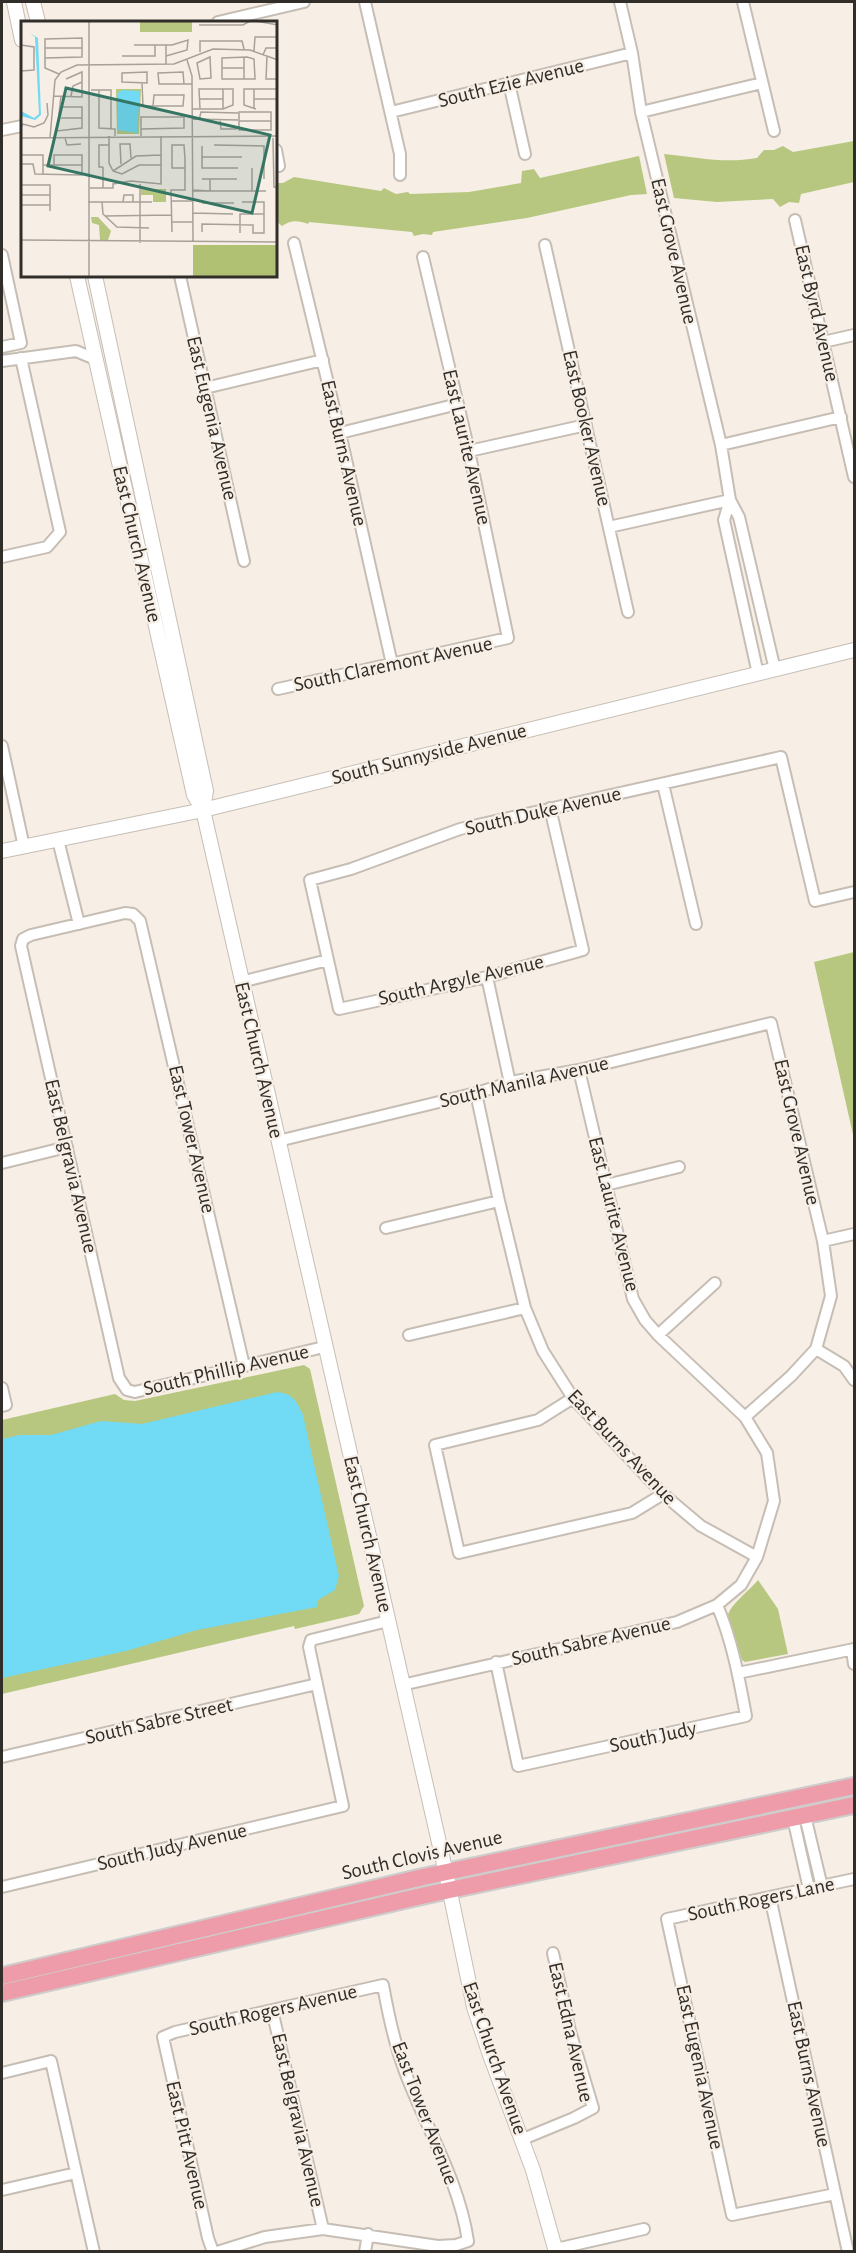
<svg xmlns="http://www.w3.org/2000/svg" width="856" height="2253" viewBox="0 0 856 2253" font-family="'Alegreya Sans',sans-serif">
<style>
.green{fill:#b7c780}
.water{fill:#71daf4}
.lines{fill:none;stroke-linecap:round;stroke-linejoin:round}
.minor-casing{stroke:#c6beb5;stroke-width:14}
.tertiary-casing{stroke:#c6beb5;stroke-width:16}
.primary-casing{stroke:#cecdcc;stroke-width:20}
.minor{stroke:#fff;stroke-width:10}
.tertiary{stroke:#fff;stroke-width:14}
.primary{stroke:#ee9ca9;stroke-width:16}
.labels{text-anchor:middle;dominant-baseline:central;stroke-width:4.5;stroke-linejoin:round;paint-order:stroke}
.street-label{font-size:21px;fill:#312e2a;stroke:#f7eee5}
.inset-road{fill:none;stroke:#a8a19a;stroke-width:1.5}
.view{fill:#357563;fill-opacity:0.15;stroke:#357563;stroke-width:3}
.inset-edge{fill:none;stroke:#312e2a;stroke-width:3}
</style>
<rect width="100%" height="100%" fill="#f7eee5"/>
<path class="green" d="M854 141V182L801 194 799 203 789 202 780 207 773 199 717 202 674 198 664 154C699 157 722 164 757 158L764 150H774L783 146 793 152Z
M639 156 647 194 631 195 527 218 433 232 432 235 423 234 414 236 412 232 309 222 308 224C298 220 290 220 282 226L276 221V183H283L294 177 381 191 384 188 396 194 408 192 410 194 469 192 521 183 522 171 534 169 540 178Z
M854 952V1139L814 962Z
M304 1365 310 1369 364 1606 359 1614 295 1629 294 1626 2 1694V1420L115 1394 124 1400 135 1401Z
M758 1580 778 1609 788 1654 745 1662 742 1660 728 1615C731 1604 750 1590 758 1580Z"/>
<path class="water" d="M277 1392C293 1394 296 1400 303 1415L339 1576 335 1590 318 1600 317 1607 197 1630 126 1651 2 1678V1439L20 1435H51L101 1421 142 1424Z"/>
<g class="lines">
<g class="minor-casing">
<path id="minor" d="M365 2 400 154V175
M743 2 774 131
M218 22 304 2
M509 83 525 154
M391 112 632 53
M641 112 762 83
M2 130 22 126
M276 150 279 166
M795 220 854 477
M294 243 340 433 392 664
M545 245 628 612
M2 255 21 343 2 347
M180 276 244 561
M823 342 854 335
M2 361 76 351 95 359
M205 388 323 360
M340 433 458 404
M721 445 841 417
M469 451 586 425
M609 527 730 500 721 445 641 112 632 53 620 2
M2 557 47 547 60 532 21 358
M758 674 724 520 730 500 739 517 775 670
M278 689 508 638 469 451 423 257
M2 746 24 847
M663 784 696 924
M550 808 583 950 487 977 339 1009 310 880 351 869 460 829 781 757 815 901 854 892
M58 840 79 924
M487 977 510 1083
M241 982 328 960
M476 1093 499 1201 525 1308 543 1351 573 1398 663 1494 701 1526 757 1557
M278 1141 476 1093 516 1081 579 1070 771 1023 823 1241 831 1296 816 1349 791 1376 745 1417
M2 1163 67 1147
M606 1185 679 1167
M386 1228 499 1201
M823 1241 854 1234
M409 1335 525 1308
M658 1335 715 1283
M816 1349 844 1366 854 1380
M244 1366 140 921 133 914 125 913 31 935 23 939 21 946 119 1378 127 1390 135 1392 324 1347
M2 1388 6 1405 2 1406
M573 1398 538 1420 435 1445 459 1553 632 1513 663 1494
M852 1650 854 1664
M496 1662 518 1766 746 1716C739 1678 732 1640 717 1605
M738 1673 854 1649
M402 1685 677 1622 717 1605 741 1585 757 1557 774 1501 767 1453 745 1417 658 1335 645 1320 633 1299 579 1070
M2 1757 317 1684
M805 1816 822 1887
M793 1818 809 1889
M2 1887 343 1806 309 1647 311 1640 388 1621
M770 1897 848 2252
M272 2010 323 2229
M2 2073 51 2061 94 2252
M523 2139 574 2118 593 2108 570 2031 553 1953
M2 2190 76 2173
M835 2194 732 2215 667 1919 854 1879
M556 2249 644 2229
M213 2252 208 2238 163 2037 175 2032 383 1985C388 2013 394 2042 404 2069 425 2126 459 2180 468 2241L456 2245 438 2246 323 2229 265 2237 217 2252
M365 2252 368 2234"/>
</g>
<g class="tertiary-casing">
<path id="tertiary" d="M14 2 22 40
M33 2 38 22
M77 276 194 795 203 810 446 1873 474 2007 490 2055 533 2170 556 2252
M95 276 206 791 203 810
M2 851 203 810 854 650"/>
</g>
<g class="primary-casing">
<path id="primary" d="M2 1976 423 1877 854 1786
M2 1993 426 1895 854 1805"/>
</g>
<use href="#minor" class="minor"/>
<use href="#tertiary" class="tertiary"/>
<use href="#primary" class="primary"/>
</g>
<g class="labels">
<g class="street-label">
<text transform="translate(511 83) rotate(-14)">South Ezie Avenue</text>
<text transform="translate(674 251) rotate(77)">East Grove Avenue</text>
<text transform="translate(817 313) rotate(77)">East Byrd Avenue</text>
<text transform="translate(212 418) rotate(77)">East Eugenia Avenue</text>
<text transform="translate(587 428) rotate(77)">East Booker Avenue</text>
<text transform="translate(467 447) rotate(77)">East Laurite Avenue</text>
<text transform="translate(344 453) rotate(77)">East Burns Avenue</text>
<text transform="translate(137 544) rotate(77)">East Church Avenue</text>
<text transform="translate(393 664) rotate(-12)">South Claremont Avenue</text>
<text transform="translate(429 754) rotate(-14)">South Sunnyside Avenue</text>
<text transform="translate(543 811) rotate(-13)">South Duke Avenue</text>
<text transform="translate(461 980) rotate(-13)">South Argyle Avenue</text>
<text transform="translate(259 1060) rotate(77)">East Church Avenue</text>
<text transform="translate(524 1082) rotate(-13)">South Manila Avenue</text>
<text transform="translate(797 1132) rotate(77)">East Grove Avenue</text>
<text transform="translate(192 1139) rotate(77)">East Tower Avenue</text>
<text transform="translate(71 1166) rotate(77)">East Belgravia Avenue</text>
<text transform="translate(614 1214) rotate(76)">East Laurite Avenue</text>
<text transform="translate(226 1370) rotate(-13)">South Phillip Avenue</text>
<text transform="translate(622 1447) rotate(47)">East Burns Avenue</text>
<text transform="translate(368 1534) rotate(77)">East Church Avenue</text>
<text transform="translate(591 1641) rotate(-13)">South Sabre Avenue</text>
<text transform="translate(159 1721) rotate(-13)">South Sabre Street</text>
<text transform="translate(653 1737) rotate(-12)">South Judy</text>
<text transform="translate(172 1847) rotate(-13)">South Judy Avenue</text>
<text transform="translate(422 1855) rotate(-13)">South Clovis Avenue</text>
<text transform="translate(761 1899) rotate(-12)">South Rogers Lane</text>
<text transform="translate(273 2010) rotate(-13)">South Rogers Avenue</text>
<text transform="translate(571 2032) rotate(77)">East Edna Avenue</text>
<text transform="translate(495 2058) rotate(71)">East Church Avenue</text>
<text transform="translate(700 2067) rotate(78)">East Eugenia Avenue</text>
<text transform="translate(809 2074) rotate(78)">East Burns Avenue</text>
<text transform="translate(425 2113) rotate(69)">East Tower Avenue</text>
<text transform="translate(298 2120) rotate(77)">East Belgravia Avenue</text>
<text transform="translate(187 2145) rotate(77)">East Pitt Avenue</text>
</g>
</g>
<g transform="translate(21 21)">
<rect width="256" height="256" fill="#f7eee5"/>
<path d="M119 0H171V11H119ZM95 68H120L118 113H96ZM120 168H145V181H132V174H120ZM70 196H77L90 210 87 219H79L78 204 71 202Z" fill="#b7c780"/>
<path d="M172 224H256V256H172Z" fill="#b0c173"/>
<path d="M9 12 17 17 20 94 14 99 0 95V90L13 97 18 93 14 16ZM101 69 119 70 116 112 97 109V72Z" fill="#71daf4"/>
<path class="inset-road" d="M83 0H117M235 0 257 4M178 4H222L229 0M0 24 13 26V49L0 50M113 24H151L167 19 166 29 145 35M24 27H61M233 30 234 16H257M179 31V20H221L223 28M242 34 245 27H257M101 35H134V24M246 35 245 58H257M189 36 190 57 179 58 176 42ZM223 36V58M226 36 233 38 234 58H201V37ZM24 37 61 36V17L24 18V47L38 53M166 39 171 55 172 220M145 43V24M201 47H223M126 51V62L101 61V52ZM121 62 122 85H162L163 74H133L132 85M163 63 162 51 137 52 138 63H171M202 68V88M233 68V88M70 69H90V108M78 69V107L94 108V115M33 75 61 76V51L45 58M40 75 36 110 61 107V86H40M50 75 52 65 61 61M178 78H202M233 78H257M172 88H202L212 84V68H178L179 88M235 88 223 84V68H257M218 91H250V109H218ZM40 97H61M172 98 217 99M178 99 180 91 217 92M199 99 200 108H216M218 100H250M0 106 2 103 13 106 23 102 27 94 26 82M120 108 163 107V96H120V115M88 115V142L92 150M0 117 257 115M29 117 34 59 40 51 56 44 153 43 192 28 229 29 257 39M44 117 46 124 60 123M252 117 253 166H257M193 124 243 125V158M181 125V147H217M0 134H22V153M181 136H221M0 143H12L14 153 61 154V134H33V144M100 143 99 123H109L110 137M22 144H61M82 146H78V124H88M82 146V167M231 147V170M92 150 115 135 140 134M92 150 101 153 118 144H140M181 158H216M189 158V170H245M110 160 140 163V115M0 164H29V190M69 167H92V163L110 160M172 169 189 170H172M0 174H29M151 180H172M67 181H131M81 181 82 193 96 206 128 207M102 181 103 174H112V181M181 182H213M0 184H29M172 192 212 193M84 195 151 194M151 201H172M151 211 150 169H164V138L163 124H151V147H164M181 211V203L232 204V212H243V181H221M219 212V193H243M0 219 257 221M119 222V163M68 256V0"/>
<path class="view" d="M45 67 249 114 231 192 27 145Z"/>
<rect width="256" height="256" class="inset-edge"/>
</g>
<rect width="856" height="2253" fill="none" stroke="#312e2a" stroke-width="6"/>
</svg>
